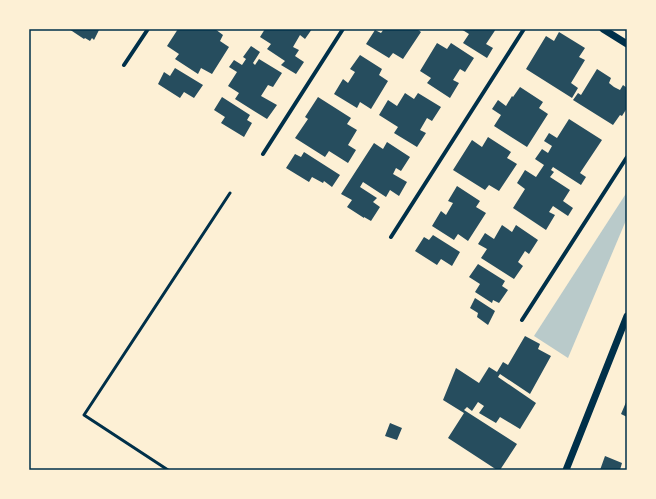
<svg xmlns="http://www.w3.org/2000/svg" width="656" height="499" viewBox="0 0 656 499" font-family="Mulish,sans-serif">
<style>
.green{fill:#b9caca}
.building{fill:#264d5e}
.lines{fill:none;stroke-linecap:round;stroke-linejoin:round}
.service{stroke:#003049;stroke-width:3}
.minor{stroke:#003049;stroke-width:4}
.tertiary{stroke:#003049;stroke-width:7}
.neatline{fill:none;stroke:#003049;stroke-width:1.5}
</style>
<rect width="100%" height="100%" fill="#fdf0d5"/>
<path class="green" d="M627 192V218L568 358 534 336Z"/>
<path class="building" d="M69 29H97L99 30 94 40 92 38 90 41 85 38 84 39Z
M178 29H215L223 35 220 41 229 47 212 74 201 68 198 74 175 59 179 54 167 46Z
M265 29H312L305 39 300 35 293 47 299 50 295 56 304 62 296 74 281 65 285 61 267 49 271 44 260 37Z
M384 29H417L421 32 403 59 393 53 389 58 366 44 375 30 381 33Z
M461 29H496L486 44 493 48 487 58 463 43 469 34Z
M559 32 585 48 579 57 585 60 571 83 578 88 572 98 526 69 546 36 554 41Z
M437 43 447 49 451 43 474 58 465 72 460 69 453 80 459 83 450 98 427 83 431 78 420 71Z
M251 46 260 52 253 63 255 65 259 59 282 73 273 87 268 85 261 96 277 105 267 119 235 99 239 93 228 86 237 72 229 67 234 60 242 65 246 59 243 57Z
M360 55 382 69 379 75 388 81 371 109 360 102 357 108 334 94 343 79 348 83 355 72 350 69Z
M175 68 203 85 194 98 184 92 180 98 158 84 164 72 170 76Z
M597 69 611 78 609 83 614 87 620 90 623 85 627 88V108L622 116 620 115 613 125 573 100 578 93 581 95Z
M520 87 543 102 539 108 548 114 527 147 494 126 501 115 492 109 498 100 506 106 512 96 513 97Z
M405 93 414 99 418 93 441 107 432 121 427 118 420 130 426 133 417 147 394 133 398 127 379 115 388 100 397 106Z
M222 97 250 115 247 120 252 123 244 137 221 123 225 117 214 110Z
M318 97 351 118 347 124 357 130 348 145 356 150 348 163 329 151 325 157 295 138 308 119 305 117Z
M569 119 602 140 580 173 586 177 581 185 553 167 551 170 554 172 550 177 570 190 563 201 573 208 568 216 553 206 549 212 555 215 546 230 513 208 525 189 517 183 525 170 536 177 544 165 535 159 542 149 548 153 552 146 544 141 549 133 557 138Z
M488 137 511 152 507 158 517 164 499 191 489 185 485 190 453 170 472 140 482 147Z
M387 142 410 157 401 171 396 168 393 174 407 182 399 196 390 190 386 197 363 182 360 187 377 198 373 202 380 207 371 221 364 217V218L347 207 352 200 341 194 374 143 383 149Z
M304 152 340 175 332 187 324 181 323 183 312 177 309 182 286 168 295 154 301 157Z
M457 186 480 201 476 207 486 213 468 241 458 234 454 240 432 226 441 211 446 215 453 203 448 201Z
M502 225 512 232 516 225 538 240 529 254 525 251 518 262 523 266 514 279 481 258 487 249 478 244 485 233 494 239Z
M433 235 460 252 452 266 441 259 437 265 415 251 424 237 429 240Z
M478 264 505 281 502 286 508 290 499 303 493 300 492 303 475 292 480 284 469 277Z
M475 298 495 311 488 325 477 317 478 313 470 308Z
M525 336 540 344 538 349 551 356 530 394 500 374 498 377 536 403 520 429 500 417 496 423 479 413 484 406 478 402 472 411 467 407 464 410 517 444 500 470H497L448 438 464 413 443 400 456 368 479 383 489 367 497 372 503 362 508 365Z
M627 400V417L621 414Z
M390 423 402 428 397 440 385 436Z
M605 456 622 463 620 470H600Z"/>
<g class="lines">
<path class="service" d="M168 470 84 415 230 193"/>
<path class="minor" d="M124 65 148 29
M263 154 343 29
M391 237 524 29
M522 320 627 157"/>
<path class="tertiary" d="M603 29 627 44
M566 470 627 316"/>
</g>
<rect width="656" height="499" fill="none" stroke="#fdf0d5" stroke-width="60"/>
<rect x="30" y="30" width="596" height="439" class="neatline"/>
</svg>
